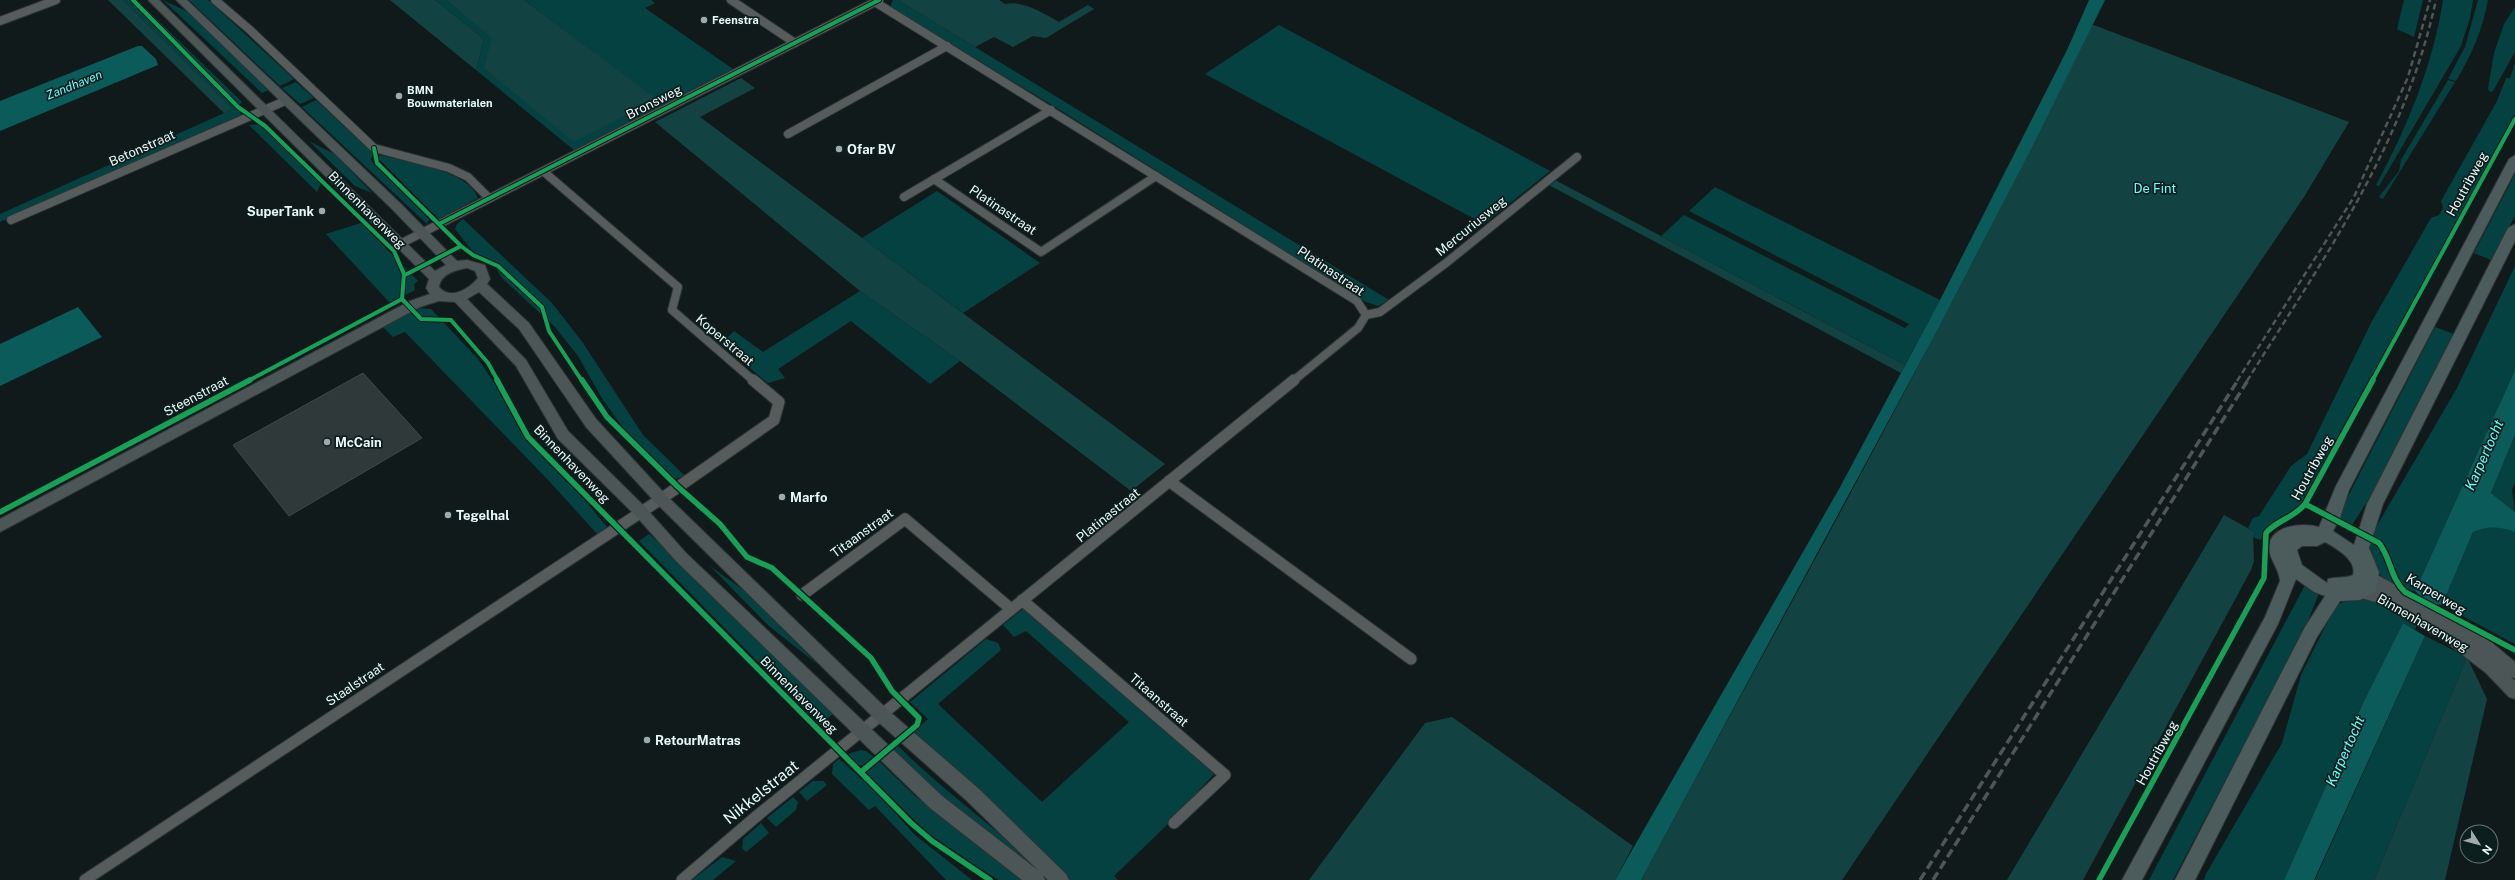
<svg xmlns="http://www.w3.org/2000/svg" width="2515" height="880" viewBox="0 0 2515 880" font-family="'Public Sans',sans-serif">
<style>
.green{fill:#064141}
.forest{fill:#124342}
.water{fill:#0a5b5a}
.building{fill:#2f3939;stroke:#404848}
.lines{fill:none;stroke-linecap:round;stroke-linejoin:round}
.street-far1-casing{stroke:#2d3333;stroke-width:10}
.street-casing{stroke:#2d3333;stroke-width:13}
.secondary-casing{stroke:#2d3333;stroke-width:2}
.primary-casing{stroke:#2d3333;stroke-width:2}
.street-far1{stroke:#555c5b;stroke-width:8}
.street{stroke:#555c5b;stroke-width:11}
.secondary{fill:#4c5656;fill-rule:evenodd}
.primary{fill:#4c5b5b;fill-rule:evenodd}
.rail-far1{stroke:#505656;stroke-width:2.5;stroke-dasharray:6 3.5;stroke-linecap:butt}
.rail{stroke:#505656;stroke-width:3.5;stroke-dasharray:9 4.5;stroke-linecap:butt}
.cycleway-far1-casing{stroke:#0d1e1e;stroke-width:6}
.cycleway-casing{stroke:#0d1e1e;stroke-width:8}
.cycleway-far1{stroke:#1a9f57;stroke-width:4}
.cycleway{stroke:#1a9f57;stroke-width:5.5}
.poi-dot{fill:#9faaaa;stroke:#0d1e1e;stroke-width:1.5}
.labels{text-anchor:middle;dominant-baseline:central;stroke-width:3.5;stroke-linejoin:round;paint-order:stroke}
.far-poi-label{font-size:11px;font-weight:bold;fill:#ecf8f7;stroke:#0d1e1e;text-anchor:start}
.far-water-label{font-size:12px;font-style:italic;fill:#6dfaf8;stroke:#0d1e1e}
.street-label{font-size:13px;fill:#ecf8f7;stroke:#0d1e1e}
.poi-label{font-size:13px;font-weight:bold;fill:#ecf8f7;stroke:#0d1e1e;text-anchor:start}
.park-label{font-size:13px;fill:#6efbf9;stroke:#0d1e1e}
.water-label{font-size:14px;font-style:italic;fill:#6dfaf8;stroke:#0d1e1e}
.near-street-label{font-size:16px;fill:#ecf8f7;stroke:#0d1e1e}
</style>
<rect width="100%" height="100%" fill="#111a1a"/>
<path class="green" d="M123 0H137L242 102 239 105 241 115 0 222V214L233 109Z
M163 0 188 12 269 90 262 93Z
M189 0H208L294 79 280 86Z
M435 0H446L493 38 655 99 524 0H651L655 3 645 8 733 69 575 151 476 70 484 39Z
M893 0H898L1389 300 1378 306 1366 302 1052 105 890 7Z
M2404 0H2423L2414 37 2397 29Z
M2443 0H2473L2470 18 2461 46 2379 186 2376 185C2407 128 2433 65 2443 0Z
M2478 0H2488C2482 31 2472 54 2456 81L2448 79 2465 47Z
M2515 7V52L2493 91 2490 92 2488 89 2494 53 2504 24Z
M1279 25 1550 171 1484 224 1205 74Z
M2515 63V115L2303 503C2290 520 2265 519 2261 540L2252 537 2253 531 2248 528 2253 518 2259 516 2291 466 2307 454 2372 321 2431 218 2439 215 2443 208 2441 201 2497 101 2506 78H2510Z
M2448 80 2455 82 2383 199 2379 197 2399 171 2401 160Z
M296 82 314 98 300 104 282 88Z
M316 100 373 153 371 159 372 162 429 219 427 224 302 107Z
M262 124 321 183 317 192 249 125Z
M309 141 336 155 372 193 355 186Z
M380 155C407 162 468 170 478 198L439 219 378 158Z
M2515 174V216L2491 260 2474 253Z
M1715 187 1940 300 1905 365 1661 236 1684 215 1905 328 1909 324 1689 211Z
M937 191 1040 263 963 313 862 238Z
M463 219 552 303 583 343 643 435 685 476 675 479 624 429 603 400 578 356 555 327 502 278 491 261 475 254 455 229 457 224Z
M361 223 418 281 414 284 415 290 390 303 326 234Z
M2515 266V370L2415 591C2410 591 2404 592 2399 591 2380 587 2372 556 2368 541L2457 388Z
M860 291 960 361 930 384 851 321 778 369 785 378 768 383 721 344 734 331 763 352Z
M418 308 431 309 478 359 524 427 608 528 598 535 550 482 405 332 393 337 383 327Z
M2435 327 2454 334 2375 489 2352 525 2337 518Z
M2515 435V483L2512 490 2515 512 2491 493Z
M2484 527H2498L2515 532V644L2442 605 2473 532Z
M649 534 665 548 834 713 820 725 639 541Z
M710 566 749 594 817 664 769 626Z
M2305 585 2319 593 2306 626 2173 880H2149Z
M2351 599C2377 598 2397 608 2419 619L2415 630 2403 623 2363 703 2284 880H2204L2206 874 2282 743 2301 675 2336 605Z
M1024 608 1214 774 1168 824 1114 876 1118 880H1069L1000 813 911 734 928 719 910 702 986 639 998 643 1001 650 938 704 1042 802 1129 722 1026 631 1014 637 1003 625Z
M2425 636 2467 657 2374 880H2315Z
M897 745C946 794 1003 833 1053 880H1044L997 846 890 751Z
M861 750 866 751 875 758 864 765H858L848 754Z
M839 759 876 792 915 835 972 880H946L875 806 869 810 832 774 833 764Z
M879 761 914 795 1025 880H999L984 871 928 833 867 774 868 770Z
M813 781H823L827 785 807 801 799 792Z
M793 797 798 802 796 810 776 827 767 818Z
M761 823 769 833 746 852 742 848 743 839Z
M722 857 736 861 713 880H692Z"/>
<path class="forest" d="M108 0H123L233 109 224 113Z
M390 0H435L484 39 476 70Z
M446 0H524L656 99 574 142 484 68 492 38Z
M898 0H999L1005 4C1023 0 1043 13 1059 22L1088 5 1094 9 1046 38 1033 36 1013 47 994 37 975 47Z
M2091 24 2349 122 2304 197 1842 880H1641C1794 596 1952 315 2091 24Z
M741 78 755 88 700 117 1165 464 1131 491 960 361 860 291 655 122Z
M1553 179 1905 365 1901 373 1547 184Z
M2224 515 2253 531 2254 561 2251 570 2083 880H2007Z
M2467 657 2487 699 2445 880H2374Z
M1452 717 1633 846 1615 880H1309L1425 723Z"/>
<path class="water" d="M2089 0H2105L2032 147 1938 329 1641 880H1615L1839 489 1940 300 2067 50Z
M138 46H142L156 59 158 65 0 131V101Z
M78 307 102 337 0 386V344Z
M2515 370V435L2491 493 2515 512V532C2500 527 2489 525 2473 532L2442 605 2427 602 2415 591Z
M2403 623 2425 636 2314 880H2284L2363 703Z"/>
<path class="building" d="M363 373 422 438 289 516 233 445Z"/>
<g class="lines">
<g class="street-far1-casing">
<path id="street-far1" d="M215 0 250 30 374 148 449 168 468 177 489 198
M731 0 795 43
M875 2 1357 301 1366 315 1358 328 1293 381
M0 21 56 0
M788 134 947 46
M543 171 678 287 672 310 754 381
M934 179 1041 252 1156 176
M904 197 1051 110
M11 220 285 101
M400 244 879 0
M1366 315 1380 312 1446 263 1577 157"/>
</g>
<g class="street-casing">
<path id="street" d="M1169 481 1411 659
M802 595 905 519 1011 609
M1022 600 1225 775 1174 823
M85 880 661 499 774 420 779 402 753 380
M682 880 758 815 1294 380"/>
</g>
<g class="secondary-casing">
<path id="secondary" d="M148 0H159L435 271 446 265 393 210 176 0H187L401 204 457 261 467 260 485 265 490 279 487 284 529 323 596 419 666 495 889 711 979 789 1066 874 1069 880H1048L1043 875 1045 880H1022L930 808 677 562 635 515 558 439 516 366 455 302 439 301 420 307 0 532V519L410 301 430 294 426 288 429 279ZM467 268 475 271 478 278C468 290 450 300 439 287 441 274 455 270 467 268ZM479 292 519 329 586 427 656 503 877 721 967 801 1039 871 942 796 687 554 645 507 568 431 526 360 467 299Z
M2372 572 2478 631 2515 662V678L2511 677 2515 681V699L2509 697 2486 673 2447 643 2382 604 2358 597 2355 592 2358 587 2363 586 2377 589 2367 582 2364 578 2367 574Z"/>
</g>
<g class="primary-casing">
<path id="primary" d="M2515 155V171L2349 490 2340 518 2333 531 2354 545 2367 504 2508 228 2515 224V241L2383 504 2369 548 2379 572 2376 591 2360 600 2340 601 2317 637 2195 880H2175L2305 627 2325 596 2314 592 2296 579 2278 624 2142 880H2122L2265 617 2280 581C2279 569 2270 560 2269 549 2268 525 2303 522 2319 527L2336 486 2509 159ZM2325 542C2336 548 2357 560 2353 575 2344 579 2337 576 2328 579L2327 583 2302 565 2297 550 2302 546H2317Z"/>
</g>
<use href="#street-far1" class="street-far1"/>
<use href="#street" class="street"/>
<use href="#secondary" class="secondary"/>
<use href="#primary" class="primary"/>
<path class="rail-far1" d="M2237 381 2354 197 2408 77 2430 0
M2247 381C2325 256 2404 146 2436 0"/>
<path class="rail" d="M1920 880 2238 380
M1933 880 2248 380"/>
<g class="cycleway-far1-casing">
<path id="cycleway-far1" d="M133 0 238 107 265 126 394 251 404 274 402 299
M374 148 377 163 461 246 473 255 498 266 542 307 549 331 582 381
M439 224 879 0
M405 275 461 246
M402 299 421 319 451 320 488 363 498 381
M248 381 402 299
M2372 381 2515 119"/>
</g>
<g class="cycleway-casing">
<path id="cycleway" d="M497 380 528 437 911 823 932 841 990 880
M582 380 607 417 677 486 720 524 747 557 772 568 871 658 892 691 919 718 917 725 861 772
M2305 504 2379 543C2391 558 2390 578 2405 592L2515 650
M0 512 250 380
M2099 880 2264 578 2266 533C2277 520 2294 518 2305 504L2373 380"/>
</g>
<use href="#cycleway-far1" class="cycleway-far1"/>
<use href="#cycleway" class="cycleway"/>
</g>
<g class="poi-dot">
<circle cx="704" cy="20" r="4"/>
<circle cx="399" cy="96" r="4"/>
<circle cx="839" cy="149" r="4"/>
<circle cx="322" cy="211" r="4"/>
<circle cx="327" cy="442" r="4"/>
<circle cx="782" cy="497" r="4"/>
<circle cx="448" cy="515" r="4"/>
<circle cx="647" cy="740" r="4"/>
</g>
<g class="labels">
<g class="far-poi-label">
<text x="712" y="20">Feenstra</text>
<text x="407" y="90">BMN<tspan x="407" dy="13">Bouwmaterialen</tspan></text>
</g>
<g class="far-water-label">
<text transform="translate(74 85) rotate(-22)">Zandhaven</text>
</g>
<g class="street-label">
<text transform="translate(654 102) rotate(-27)">Bronsweg</text>
<text transform="translate(142 148) rotate(-24)">Betonstraat</text>
<text transform="translate(2467 184) rotate(-61)">Houtribweg</text>
<text transform="translate(367 210) rotate(45)">Binnenhavenweg</text>
<text transform="translate(1003 210) rotate(34)">Platinastraat</text>
<text transform="translate(1471 226) rotate(-39)">Mercuriusweg</text>
<text transform="translate(1331 271) rotate(34)">Platinastraat</text>
<text transform="translate(725 340) rotate(40)">Koperstraat</text>
<text transform="translate(196 396) rotate(-28)">Steenstraat</text>
<text transform="translate(572 464) rotate(46)">Binnenhavenweg</text>
<text transform="translate(2312 468) rotate(-61)">Houtribweg</text>
<text transform="translate(1108 515) rotate(-39)">Platinastraat</text>
<text transform="translate(862 533) rotate(-36)">Titaanstraat</text>
<text transform="translate(2436 594) rotate(31)">Karperweg</text>
<text transform="translate(2423 623) rotate(30)">Binnenhavenweg</text>
<text transform="translate(355 684) rotate(-34)">Staalstraat</text>
<text transform="translate(799 695) rotate(45)">Binnenhavenweg</text>
<text transform="translate(1159 700) rotate(41)">Titaanstraat</text>
<text transform="translate(2157 753) rotate(-61)">Houtribweg</text>
</g>
<g class="poi-label">
<text x="847" y="149">Ofar BV</text>
<text x="314" y="211" text-anchor="end">SuperTank</text>
<text x="335" y="442">McCain</text>
<text x="790" y="497">Marfo</text>
<text x="456" y="515">Tegelhal</text>
<text x="655" y="740">RetourMatras</text>
</g>
<g class="park-label">
<text x="2155" y="188">De Fint</text>
</g>
<g class="water-label">
<text transform="translate(2484 455) rotate(-66)">Karpertocht</text>
<text transform="translate(2345 751) rotate(-66)">Karpertocht</text>
</g>
<g class="near-street-label">
<text transform="translate(761 792) rotate(-39)">Nikkelstraat</text>
</g>
</g>
<g transform="translate(2479 844) rotate(126)"><circle r="19" fill="#0d1e1e" stroke="#667575"/>
<path d="M0-3L7 15L0 10L-7 15Z" fill="#9faaaa"/>
<text y="-6" font-size="11" font-weight="bold" text-anchor="middle" fill="#ecf8f7">N</text>
</g>
</svg>
